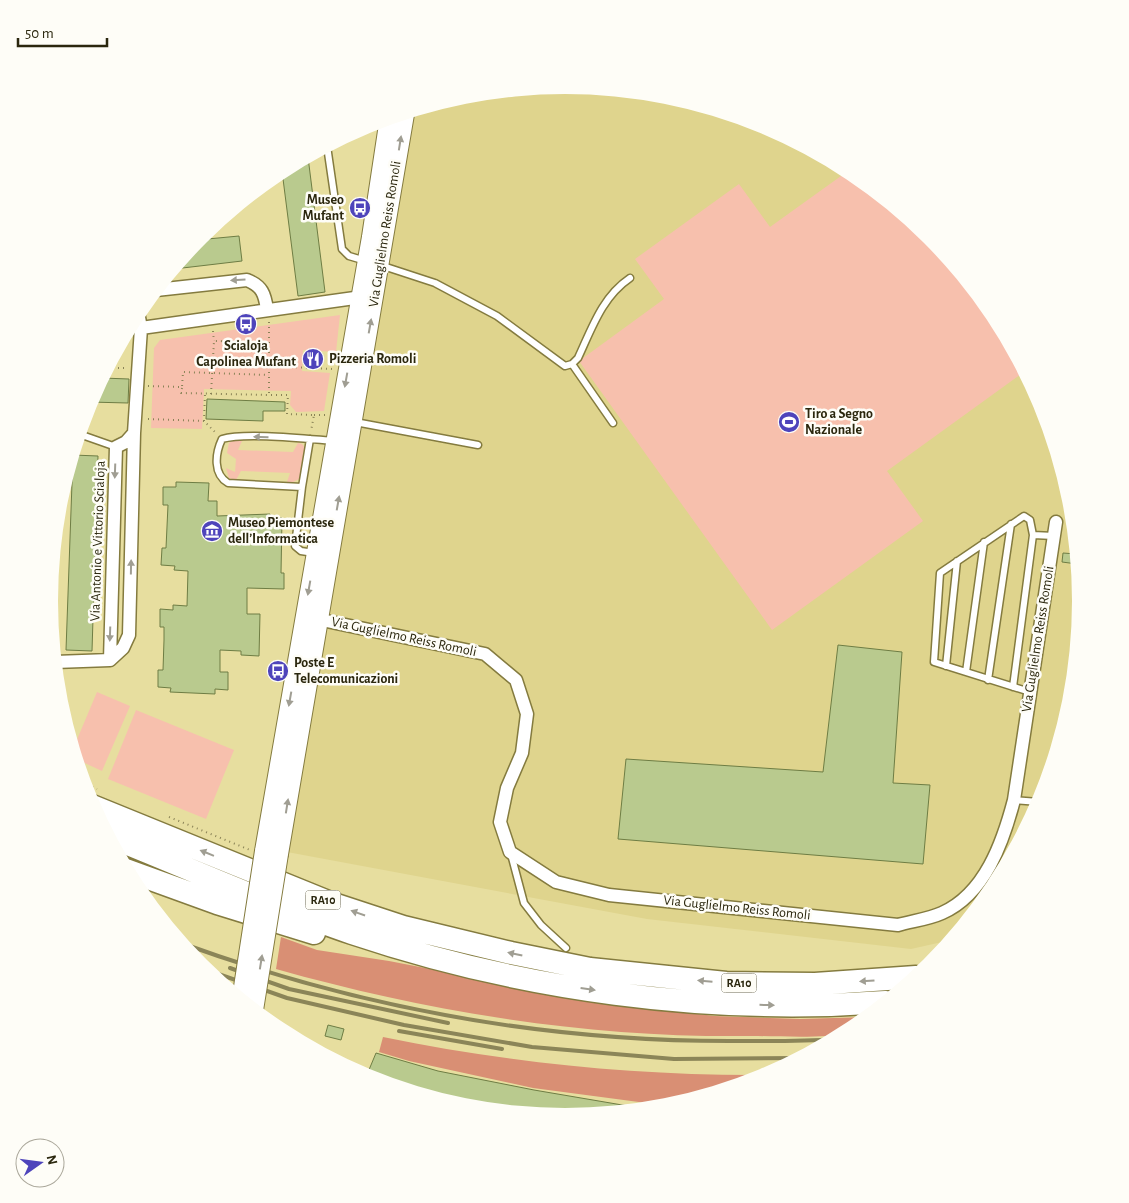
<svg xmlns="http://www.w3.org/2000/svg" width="1129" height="1203" viewBox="0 0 1129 1203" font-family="'Alegreya Sans',sans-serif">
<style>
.built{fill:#dfd48d}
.green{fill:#f7c0ad}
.forest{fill:#d98f74}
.building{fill:#b9ca8e;stroke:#6e7d44}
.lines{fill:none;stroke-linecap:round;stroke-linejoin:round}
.service-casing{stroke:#847b3f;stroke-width:9}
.minor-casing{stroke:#847b3f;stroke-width:15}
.secondary-casing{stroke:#847b3f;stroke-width:20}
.motorway-casing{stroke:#847b3f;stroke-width:25}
.path{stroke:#8a8357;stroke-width:2;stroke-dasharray:1 4;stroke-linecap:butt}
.service{stroke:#fff;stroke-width:6}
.minor{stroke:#fff;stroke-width:12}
.secondary{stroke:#fff;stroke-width:18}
.motorway{stroke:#fff;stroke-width:22}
.rail{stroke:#8b8558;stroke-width:4}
.secondary-bridge-casing{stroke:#847b3f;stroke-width:20;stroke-linecap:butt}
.secondary-bridge{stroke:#fff;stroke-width:18}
.oneway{fill:#a09e93}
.labels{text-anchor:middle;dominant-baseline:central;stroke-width:5;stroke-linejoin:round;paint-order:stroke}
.shield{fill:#fefdf7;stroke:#6a6754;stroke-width:1}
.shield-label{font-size:12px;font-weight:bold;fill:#2b270e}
.poi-label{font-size:14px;font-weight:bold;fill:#2b270e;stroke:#fefdf7;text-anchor:start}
.street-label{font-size:14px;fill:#2b270e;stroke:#fefdf7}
</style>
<rect width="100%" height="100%" fill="#e7de9f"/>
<path class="built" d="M565 86 665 96 762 125 851 173 929 237 993 315 1041 404 1070 501 1080 601 1070 702 1041 799 993 888 951 940 911 949 647 919 287 852 411 112 464 96Z"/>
<path class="green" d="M848 171 929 237 993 315 1024 372 887 471 923 521 772 630 579 361 664 299 635 259 739 184 770 227Z
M340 315 336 352 303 350 302 371 330 373 324 411 296 412 290 405 291 391 204 389 202 429 151 428 154 348 160 340Z
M232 441H242L238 450 293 452 298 443 302 444 307 450 301 478 291 483 287 482 290 473 241 471 236 480 229 478 226 468 235 472 236 459 227 453 229 443Z
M97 692 130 706 102 771 76 759 73 749Z
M136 710 234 750 206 819 108 779Z"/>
<path class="forest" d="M281 937 317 950 389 961 596 1001 714 1016 800 1019 868 1017C862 1021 854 1030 847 1033 825 1039 777 1036 753 1036 591 1038 432 1013 276 969Z
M383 1037C510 1063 637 1076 767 1075L669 1106 533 1088 409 1061 379 1052Z"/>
<path class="building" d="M308 157 325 292 298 296 282 171Z
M239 236 242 261 174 269 197 240Z
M305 352 322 353 321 366 304 365Z
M102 378 129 379 128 403 89 402Z
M207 399 285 402V411H263V421L206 419Z
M73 455 98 456 92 651 66 650Z
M176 482 209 483 208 501H217V516L270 514V518H282L281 573H284V589L247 588V614H260L259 656 241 655V651L220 650V672H228V690L215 689V694L170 692 171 688 158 687V670H163L164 640V627H160V609L173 610V605L187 606 188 571 174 570 175 566 161 565 162 548H166L168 505H163V487H176Z
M1063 553 1076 554 1077 564 1062 562Z
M838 645 902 652 893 783 930 785 923 864 618 839 626 759 823 772Z
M328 1025 344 1029 341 1040 325 1036Z
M376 1053 438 1071 534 1090 634 1107V1110L564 1117 464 1107 366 1077Z"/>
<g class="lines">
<g class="service-casing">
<path id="service" d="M327 146 342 249 349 256 366 261
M380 265 435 283 497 316 565 366 572 364 578 358C592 328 602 297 630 278
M572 364 613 423
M355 422 478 445
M79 434 116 447
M310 439 302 487 228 483C213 474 215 454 222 439 245 432 308 439 335 441
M302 487 295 546 301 551 314 553
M946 666 957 561
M966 672 984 542
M988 680 1011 524
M1013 687 1033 535
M1030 692 934 662 940 573 1024 516 1030 520 1033 535 1054 536
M1014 800 1039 802
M511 854 524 903 541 925 566 948"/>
</g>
<g class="minor-casing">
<path id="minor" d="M156 290 247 280C262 286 265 294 267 310
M141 328 369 296
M312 618 485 654 516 680 527 714 522 753 507 788 500 822 510 852 556 882 609 895 898 925C912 921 929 919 942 913 985 894 1003 842 1014 800L1056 522
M110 660 116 447 126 442 134 433
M55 662 110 660 123 648 129 635 134 433 141 328 138 312"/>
</g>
<g class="secondary-casing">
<path id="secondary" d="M264 851 371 237 389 118
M279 854 405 114"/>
</g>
<g class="motorway-casing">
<path id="motorway" d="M92 806 333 904 403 927 511 953 590 969 726 983 815 984 916 977
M108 836C189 868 269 905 352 933 522 990 707 1015 886 1002
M126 870 217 903 314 933"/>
</g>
<path class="path" d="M269 322V395H288L287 414 314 415 311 431
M213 331 214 341
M269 359H291V367L334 369
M108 368H125
M148 386 182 387 183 372 269 375
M182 388 181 393 269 395
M211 394 214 341 270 342
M314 415H326
M148 419 204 421 216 433
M204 421 205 394
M83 783 97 789
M169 817 250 850"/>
<use href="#service" class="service"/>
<use href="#minor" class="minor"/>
<use href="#secondary" class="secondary"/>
<use href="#motorway" class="motorway"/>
<path class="rail" d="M181 943C357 1007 542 1041 729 1041 764 1041 799 1042 835 1039
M230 968 289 989 448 1023
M204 969 287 998 404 1025 532 1047 674 1059 798 1058
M399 1031 502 1049"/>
<g class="secondary-bridge-casing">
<path id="secondary-bridge" d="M241 1000 264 851
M254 1010 279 854"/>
</g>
<use href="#secondary-bridge" class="secondary-bridge"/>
</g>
<defs><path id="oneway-solid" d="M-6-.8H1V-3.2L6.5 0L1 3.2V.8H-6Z" transform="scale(1.25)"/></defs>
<g class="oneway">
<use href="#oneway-solid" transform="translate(400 143) rotate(-81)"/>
<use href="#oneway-solid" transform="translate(238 280) rotate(177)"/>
<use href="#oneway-solid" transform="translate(370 326) rotate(-80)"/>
<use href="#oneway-solid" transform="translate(346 380) rotate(100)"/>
<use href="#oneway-solid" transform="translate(261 437) rotate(-178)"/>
<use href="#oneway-solid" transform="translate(115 471) rotate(92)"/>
<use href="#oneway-solid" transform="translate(338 503) rotate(-80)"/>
<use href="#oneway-solid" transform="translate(131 567) rotate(-89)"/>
<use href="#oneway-solid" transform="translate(309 588) rotate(100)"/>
<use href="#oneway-solid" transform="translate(110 634) rotate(92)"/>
<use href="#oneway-solid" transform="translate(290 699) rotate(100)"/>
<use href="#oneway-solid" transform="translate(287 806) rotate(-81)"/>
<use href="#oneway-solid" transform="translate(207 853) rotate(-158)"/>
<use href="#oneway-solid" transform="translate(358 913) rotate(-161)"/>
<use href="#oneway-solid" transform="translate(515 954) rotate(-168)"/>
<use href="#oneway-solid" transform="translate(261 962) rotate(-81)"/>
<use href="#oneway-solid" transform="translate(705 981) rotate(-175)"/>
<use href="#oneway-solid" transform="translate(867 981) rotate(176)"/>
<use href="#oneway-solid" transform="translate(588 989) rotate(8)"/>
<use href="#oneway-solid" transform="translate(767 1005) rotate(1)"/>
</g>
<defs>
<g id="bus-disc" transform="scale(1.125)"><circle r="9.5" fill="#4e44bb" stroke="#fefdf7"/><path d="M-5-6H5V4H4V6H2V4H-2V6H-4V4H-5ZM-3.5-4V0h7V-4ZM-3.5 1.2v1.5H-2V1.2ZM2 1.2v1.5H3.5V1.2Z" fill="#fff"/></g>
<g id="restaurant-disc" transform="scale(1.125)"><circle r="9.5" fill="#4e44bb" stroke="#fefdf7"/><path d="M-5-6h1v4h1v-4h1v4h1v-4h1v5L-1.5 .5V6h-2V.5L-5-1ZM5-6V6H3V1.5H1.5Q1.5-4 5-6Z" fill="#fff"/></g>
<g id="stadium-disc" transform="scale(1.125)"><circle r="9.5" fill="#4e44bb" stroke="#fefdf7"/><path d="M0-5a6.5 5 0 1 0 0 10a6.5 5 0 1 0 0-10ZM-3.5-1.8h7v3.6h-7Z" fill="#fff"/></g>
<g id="museum-disc" transform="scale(1.125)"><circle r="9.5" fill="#4e44bb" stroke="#fefdf7"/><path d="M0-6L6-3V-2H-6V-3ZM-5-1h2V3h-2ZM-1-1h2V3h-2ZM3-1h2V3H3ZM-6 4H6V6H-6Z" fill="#fff"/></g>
</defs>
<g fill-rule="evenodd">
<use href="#bus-disc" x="360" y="208"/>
<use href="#bus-disc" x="246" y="324"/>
<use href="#restaurant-disc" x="313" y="359"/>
<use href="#stadium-disc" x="789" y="422"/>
<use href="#museum-disc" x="212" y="531"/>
<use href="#bus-disc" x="278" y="671"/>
</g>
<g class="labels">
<g class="shield">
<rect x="305.5" y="890.5" width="35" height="19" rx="4"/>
<rect x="721.5" y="973.5" width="35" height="19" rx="4"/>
</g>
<g class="shield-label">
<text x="323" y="900">RA10</text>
<text x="739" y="983">RA10</text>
</g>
<g class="poi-label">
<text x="344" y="200" text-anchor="end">Museo<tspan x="344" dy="16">Mufant</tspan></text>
<text x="246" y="346" text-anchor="middle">Scialoja<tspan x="246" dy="16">Capolinea Mufant</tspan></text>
<text x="329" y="359">Pizzeria Romoli</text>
<text x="805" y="414">Tiro a Segno<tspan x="805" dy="16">Nazionale</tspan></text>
<text x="228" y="523">Museo Piemontese<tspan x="228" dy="16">dell’Informatica</tspan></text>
<text x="294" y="663">Poste E<tspan x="294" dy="16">Telecomunicazioni</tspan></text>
</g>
<g class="street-label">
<text transform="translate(385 234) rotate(-81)">Via Guglielmo Reiss Romoli</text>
<text transform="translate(98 541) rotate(-88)">Via Antonio e Vittorio Scialoja</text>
<text transform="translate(404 637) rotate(12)">Via Guglielmo Reiss Romoli</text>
<text transform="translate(1038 639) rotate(-81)">Via Guglielmo Reiss Romoli</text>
<text transform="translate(737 908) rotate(6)">Via Guglielmo Reiss Romoli</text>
</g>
</g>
<path d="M0 0H1129V1203H0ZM58 601a507 507 0 1 1 1014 0a507 507 0 1 1-1014 0Z" fill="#fefdf7" fill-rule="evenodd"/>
<g transform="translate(40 1163) rotate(76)"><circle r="24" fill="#fefdf7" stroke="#aaa79a"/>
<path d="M0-4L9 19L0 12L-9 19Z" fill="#4e44bb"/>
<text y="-8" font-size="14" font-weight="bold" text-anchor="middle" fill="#2b270e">N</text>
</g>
<path d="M18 38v8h89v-8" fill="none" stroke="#2b270e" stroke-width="2.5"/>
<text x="25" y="38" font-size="15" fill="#2b270e" stroke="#fefdf7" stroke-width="4" paint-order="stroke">50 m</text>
</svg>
